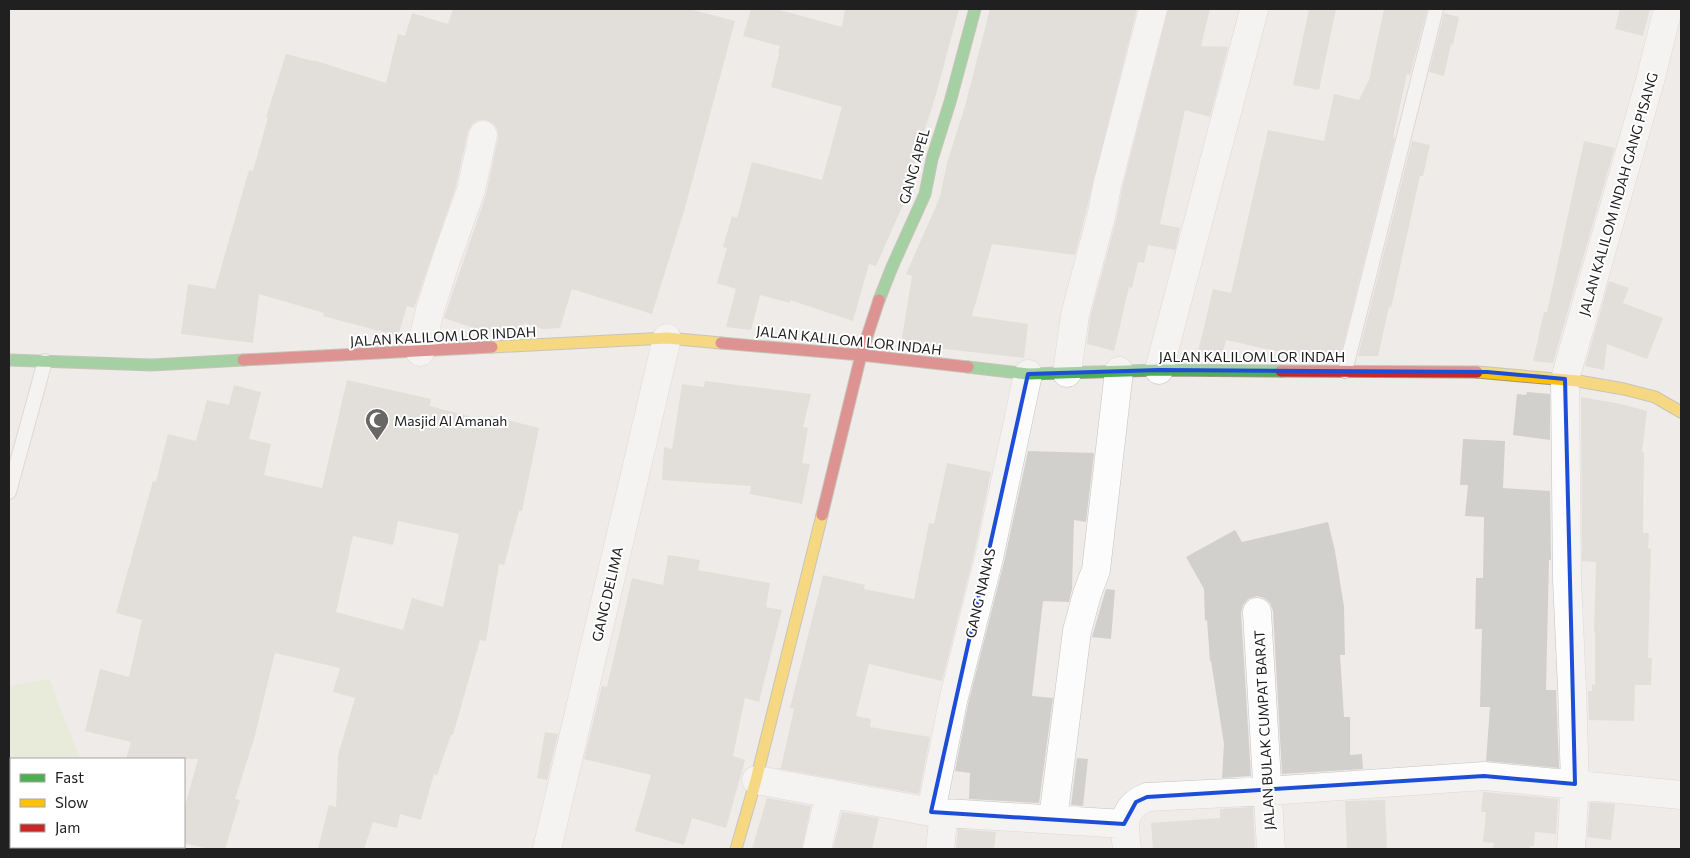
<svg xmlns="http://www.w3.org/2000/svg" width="1690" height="858" viewBox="0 0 1690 858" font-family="Commissioner,sans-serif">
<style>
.grass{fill:#dfeac8}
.building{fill:#d2d0cd;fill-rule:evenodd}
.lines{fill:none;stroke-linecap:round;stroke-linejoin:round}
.lane-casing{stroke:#c5c4c3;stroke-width:16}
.street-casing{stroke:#c5c4c3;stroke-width:29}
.fast-casing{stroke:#989780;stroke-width:13}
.slow-casing{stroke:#989780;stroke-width:13}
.jam-casing{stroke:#989780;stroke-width:13}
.lane{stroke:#fcfcfc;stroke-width:14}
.street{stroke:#fcfcfc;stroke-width:28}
.fast{stroke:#4caf50;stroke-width:11}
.slow{stroke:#ffc107;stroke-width:11}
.jam{stroke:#c62828;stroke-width:11}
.marked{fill:none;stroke:#1d4ed8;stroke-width:4;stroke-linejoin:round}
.labels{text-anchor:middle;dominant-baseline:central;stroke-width:4;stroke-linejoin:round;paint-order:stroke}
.street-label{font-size:14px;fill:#202020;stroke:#fff}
.poi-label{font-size:14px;fill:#202020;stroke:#fff;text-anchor:start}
</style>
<rect width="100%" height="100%" fill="#eeebe8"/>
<path class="grass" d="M49 679 80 759H11V847H129L128 849H9V686Z"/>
<path class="building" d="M453 9H689L735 21 685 208 652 314 572 289 560 328 543 329 524 323 522 330 485 332 444 318 486 195 498 138V131L494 124 486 120H479L472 124 468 131 456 186 414 308 407 306 398 336 323 316 324 313 259 294 253 343 181 334 188 284 215 289 249 170 253 171 268 117H266L286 54 313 61V60L386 83 398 34 405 36 412 13 448 24Z
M751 9H776L842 27 845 9H959L935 98 917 154 910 189 876 266 869 264 853 321 790 300V303L760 295 751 330 726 327 736 289 717 283 727 248 723 247 732 216 737 218 752 162 822 180 842 107 771 87 779 54 778 53 780 46 743 36Z
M990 9H1137L1075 255 992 244 972 316 1028 324 1024 358 901 344 912 276 906 274 940 197 947 163 965 106Z
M1168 9H1210L1201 46 1228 47 1210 117 1185 110 1160 224 1180 228 1175 250 1148 245 1144 263 1138 262 1132 288 1129 287 1114 351 1087 344 1090 318 1117 217 1122 189Z
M1309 9H1336L1319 90 1293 85Z
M1384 9 1427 10 1410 75 1407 74 1393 137H1395L1341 353 1338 352 1337 355H1293L1226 340 1222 355H1209L1198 352 1213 289 1231 293 1268 130 1324 141 1334 94 1359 100 1369 80Z
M1620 9H1650L1643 36 1615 29Z
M1444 13 1459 17 1453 45 1451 44 1444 76 1429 72Z
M1412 141 1430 145 1423 176H1420L1391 308 1389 307 1378 356H1358Z
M1584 141 1615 148 1614 150 1553 363 1533 361 1544 312H1547Z
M1609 281 1629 288 1623 303 1663 318 1647 359 1607 344 1604 370 1585 366Z
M347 380 431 399 430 406 490 422 491 416 539 428 522 511H519L504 565 499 564 486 641 480 640 453 735H451L437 775 434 774 421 820 400 814 397 828 373 822 364 849H318L329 805 336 807 338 755 355 698 333 692 340 668 275 653 254 739 235 799 240 800 225 849H208L184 843V810L198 759H126L131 742 85 731 100 669 129 677 142 620 116 613 153 481 156 482 168 434 196 441 207 400 229 405 234 385 261 392 249 439 271 444 264 475 322 488ZM398 521 459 534 443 607 412 598 403 630 336 612 353 536 393 545Z
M705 381 811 394 803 427 808 428 802 463 810 464 802 504 750 494 751 486 662 480 664 447 672 449 682 384 704 387Z
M1527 392 1550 394V440L1513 435 1517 394 1526 395Z
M1581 397 1621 404 1647 411 1642 452H1644L1643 533H1649L1648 548 1651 549 1648 658H1652L1651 685H1635L1634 721 1589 720 1588 691H1592V684L1595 685V632H1594L1596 562 1582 561Z
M1463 439 1505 441 1503 488 1550 491 1551 560H1549L1546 690H1556L1559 768 1486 761 1490 707H1480L1482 629H1475L1476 578H1483L1484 517 1465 516 1468 485H1460Z
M1028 451 1094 453 1086 522 1074 520 1072 589 1069 602 1043 601 1032 696 1053 698 1039 803 969 799 970 773 955 771 968 704 1004 562Z
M947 463 991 472 974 554 942 681 869 664 856 716 871 719 870 727 930 737 919 794 775 768H781L794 709 790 708 823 575 865 585 864 589 914 599 929 523 934 524Z
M1328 522 1335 551 1344 607 1345 655H1340L1344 717H1350V755L1362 754 1363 769 1282 774 1273 611 1270 603 1264 598 1257 596 1248 599 1243 605 1241 613 1251 776 1222 778 1224 744 1211 661H1210L1207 620 1205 621 1204 589 1186 557 1235 530 1242 542Z
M668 555 700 560 698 570 770 583 766 607 782 610 759 702 745 698 733 756 745 760 726 828 692 818 684 845 635 831 651 775 584 759 602 686 607 687 632 578 663 585Z
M1106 589 1115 590 1111 639 1092 637Z
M545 732 558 734 547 780 537 778Z
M1077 758 1088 759 1083 806 1071 805Z
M1483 792 1558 799 1556 834 1535 832 1534 846H1530V849H1493L1494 843 1483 842 1486 812H1481Z
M767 798 811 806 802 849H752Z
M1385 800 1387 849H1347L1345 801Z
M1590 802 1615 804 1611 840 1587 837Z
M1253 807 1255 849H1153L1151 823 1220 818V809Z
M842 812 879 818 872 849H833Z
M958 829 996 832 994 849H956Z"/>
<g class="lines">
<g class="lane-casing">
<path id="lane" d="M1345 371 1436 9
M9 492 45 361"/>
</g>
<g class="street-casing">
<path id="street" d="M420 352 430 310 447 257 471 190 483 135
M1159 370 1254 10
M1067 373 1075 315 1102 213 1107 186 1153 9
M1257 612 1271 849
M756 780 931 812 1124 824
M931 812 953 701 989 558 1028 374
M1053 819 1077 631 1087 594 1096 570 1119 371
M547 849 667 338
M817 849 830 793
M940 849 944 813
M1127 849C1124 825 1121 808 1147 797L1268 791 1484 776 1681 795
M1571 849 1575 784 1572 688 1567 580 1565 379 1650 81 1668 9"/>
</g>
<g class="fast-casing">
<path id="fast" d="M879 300 892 267 925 194 932 159 950 102 975 9
M9 360 152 365 243 360
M968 367 1028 374 1159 370 1281 371"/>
</g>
<g class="slow-casing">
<path id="slow" d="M492 347 667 338 721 343
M1477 372 1578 381 1624 389 1655 397 1681 412
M736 849 756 780 822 515"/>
</g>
<g class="jam-casing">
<path id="jam" d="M721 343 861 355 968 367
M243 360 492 347
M1281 371 1477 372
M822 515 861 355 879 300"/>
</g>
<use href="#lane" class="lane"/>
<use href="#street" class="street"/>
<use href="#fast" class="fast"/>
<use href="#slow" class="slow"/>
<use href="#jam" class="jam"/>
</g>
<path d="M0 0H1690V858H0ZM1159 370 1487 372 1565 379 1575 784 1484 776 1147 797 1136 802 1124 824 931 812 1028 374Z" fill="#eeebe8" fill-opacity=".55" fill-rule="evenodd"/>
<path class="marked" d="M1159 370 1487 372 1565 379 1575 784 1484 776 1147 797 1136 802 1124 824 931 812 1028 374Z"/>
<defs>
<g id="mosque-pin" transform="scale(1.25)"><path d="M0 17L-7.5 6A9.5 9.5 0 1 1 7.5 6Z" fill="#686766" stroke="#fff"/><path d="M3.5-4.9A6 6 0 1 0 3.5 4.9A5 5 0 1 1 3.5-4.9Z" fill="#fff"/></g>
</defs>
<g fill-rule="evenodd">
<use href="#mosque-pin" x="377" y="420"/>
</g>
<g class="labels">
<g class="street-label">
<text transform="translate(914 166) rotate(-74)">GANG APEL</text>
<text transform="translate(1618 194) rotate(-74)">JALAN KALILOM INDAH GANG PISANG</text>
<text transform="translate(443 336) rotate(-3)">JALAN KALILOM LOR INDAH</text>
<text transform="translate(849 340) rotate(6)">JALAN KALILOM LOR INDAH</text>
<text x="1252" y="356">JALAN KALILOM LOR INDAH</text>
<text transform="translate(980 593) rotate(-77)">GANG NANAS</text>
<text transform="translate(607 594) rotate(-77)">GANG DELIMA</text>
<text transform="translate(1264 730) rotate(-93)">JALAN BULAK CUMPAT BARAT</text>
</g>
<g class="poi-label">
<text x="394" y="420">Masjid Al Amanah</text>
</g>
</g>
<rect width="1690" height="858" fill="none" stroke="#202020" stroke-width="20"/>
<rect x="10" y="758" width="175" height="90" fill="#ffffff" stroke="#a6a6a6"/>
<rect x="20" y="774" width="25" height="8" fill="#4caf50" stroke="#a6a6a6"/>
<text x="55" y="783" font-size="15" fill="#202020">Fast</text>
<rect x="20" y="799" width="25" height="8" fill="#ffc107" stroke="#a6a6a6"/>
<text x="55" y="808" font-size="15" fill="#202020">Slow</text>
<rect x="20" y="824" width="25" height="8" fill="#c62828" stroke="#a6a6a6"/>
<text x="55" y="833" font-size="15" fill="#202020">Jam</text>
</svg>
